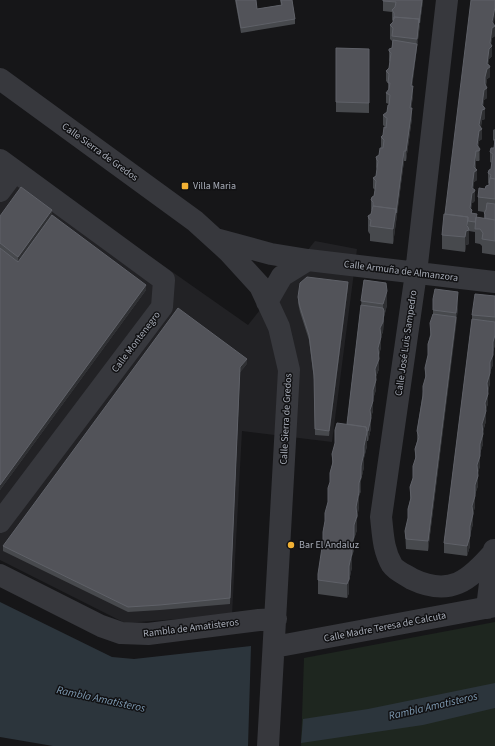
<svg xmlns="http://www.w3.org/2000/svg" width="495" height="746" viewBox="0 0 495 746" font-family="'Source Sans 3',sans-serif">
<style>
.built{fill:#222225}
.green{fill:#1e261f}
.water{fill:#2c353c}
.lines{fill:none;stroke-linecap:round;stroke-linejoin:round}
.minor{stroke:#37383d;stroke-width:22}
.wall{fill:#47494d}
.shaded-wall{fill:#2f3033}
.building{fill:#525359;stroke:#5f6168}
.poi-dot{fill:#f2b134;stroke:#111113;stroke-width:1.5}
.labels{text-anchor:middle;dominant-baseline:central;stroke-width:3;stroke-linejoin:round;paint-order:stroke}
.street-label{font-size:10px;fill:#a8adb8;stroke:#111113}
.poi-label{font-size:10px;fill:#a8adb8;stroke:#111113;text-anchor:start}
.water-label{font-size:11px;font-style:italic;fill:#7f9bb3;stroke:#111113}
</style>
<rect width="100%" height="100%" fill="#161618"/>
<path class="built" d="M20 165 248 325 315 241 357 249 332 442 242 431 232 615 125 623 0 560V193Z"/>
<path class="green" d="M495 622V746H301L304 658Z"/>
<path class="water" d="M0 602 112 657 134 659 251 646 248 746H53L0 737Z
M495 683V708L423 725 301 743 303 719 368 709Z"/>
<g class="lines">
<path class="minor" d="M447 0 416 273 381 517C383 534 383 550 392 565 396 571 406 575 412 579 450 597 469 581 494 552
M0 79 195 221 229 252 260 286 279 327 289 370 268 746
M0 160 164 280 162 307 0 522
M0 191 15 171
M216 239 271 254 308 260 282 276 267 302
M308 260 495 282
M0 575 101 626 121 633 148 634 259 620 276 619
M487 608 494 550
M274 647 495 606"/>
</g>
<path class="wall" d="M235 0H256L257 9 281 5 280 0H292L295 19V24L241 33Z
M383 0H423L412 86 413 96 411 108 412 118 406 161H404L393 244 370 241V234L369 233 368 231V216L371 214 372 211 371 210V200L374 196 375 190 373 188V178L376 176 377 170 376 167V157L379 155 381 148V137L383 135 385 127 383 125V115L387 112 389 104 386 103V93L388 91V83L386 81V71L389 68 390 62 389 61V51L392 48V41L390 39V25L393 22V21L392 20V12L383 11Z
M494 18 493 24 495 36 492 38 491 45 492 56 489 59 488 64 490 77 487 79 486 86 487 98 484 100 483 106 485 119 482 120 481 127 482 139 479 141 478 147 480 159 479 161H476V168L477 180 474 182 473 189 475 200 474 202 472 203 471 209 472 213 477 218H484V212L478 211V197L489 185V184L488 183V173L491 169 492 163 490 162V152L494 148 495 142 493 140V130L495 129V255L482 253V246L480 244 475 243V232L469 231V244L466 245 465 252 442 249V235L445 214Z
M336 48 369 49V113L336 112Z
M52 215 146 290 0 490V216Z
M364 280 387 305 384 317 383 332 381 336V347L379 356V369L376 377V390L373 398V411L371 417V428L368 441H367V446L364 458V467L361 480V491L359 496V506L357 519V530L354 539V550L352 556V567L349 581V593L347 598 318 594V574L323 544V532L325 522 328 502 330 483V473L332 465V454L335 444 347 424Z
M348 287 329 436 315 435 314 380 309 340 300 312 298 303V297Z
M495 296V345L493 352V365L490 371V383L488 392V404L485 411 486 421 483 432V444L480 453V466L478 473V486L475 494V506L473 515V524L470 534V546L467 556 444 553V543L472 319V315Z
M433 299 458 307 428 551 406 549 405 531 408 521V509L410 500V487L413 478 415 459V449L417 441V431L425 378V368L428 357V344L430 335 433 315Z
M247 364 240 372 230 604 160 610 128 612 3 551V546Z"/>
<path class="shaded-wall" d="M422 0H423L411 96V86Z
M495 0V17L493 27 495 26V36L492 38 490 48 492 46V56L489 59 488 68 490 67V77L487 79 485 89 487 88V98L484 100 483 110 485 109V119L482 120 480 130 482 129V139L479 141 478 151 477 145 479 125Z
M413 86V96L410 118V108Z
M412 108V118L406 161V151Z
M480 149V159L479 161V151Z
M404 151V161L396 223V213Z
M476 151V161L475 172 477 170V180L474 182 473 193 475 190V200L474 202 472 203 470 218V208Z
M396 209V223L393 244V229Z
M52 210V220L18 267V257Z
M468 217V230H469V244L466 245 465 252V237Z
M348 282V287L329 436V431Z
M146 285V290L0 490V485Z
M387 291V305L384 317 383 332 380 338V328L383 316V304Z
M458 292V307L456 327V313Z
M456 317V327L428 551V541Z
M495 335V345L493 352V342Z
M381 337V347L378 358V348Z
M493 355V365L490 372V362Z
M247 359V364L240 372 230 604 240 367Z
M379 359V369L375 379V369Z
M490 373V383L487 393V383Z
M376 380V390L373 400V390Z
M488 394V404L485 413V403Z
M373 401V411L370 420V410Z
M486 411V421L482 434V424Z
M371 418V428L368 441V431Z
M367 432V446L364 458V467L361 480V491L359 496V506L357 519V530L354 539V550L352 556V567L349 581V593L347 598V584L364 446Z
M483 434V444L480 454V444Z
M480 456V466L477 475V465Z
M478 476V486L475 495V485Z
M475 496V506L473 515V524L470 536V526L472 506Z
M470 536V546L467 556V546Z"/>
<path class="building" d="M236 0H256L257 9 282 5 281 0H292L295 19 241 28Z
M383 0H422L419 23V19L394 17V19V13L392 10 395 7 396 2 383 1Z
M471 0H495V7L492 22 495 26 492 28 490 43 492 46 489 49 487 64 489 65 490 67 487 69 485 77V84L487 88 484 90 482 105 484 107 485 109 482 110 479 125 482 129 479 131 477 145 480 149 479 151H476L474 167 477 170 474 172 472 188 475 190 474 192 472 193 470 208 472 210 471 213 477 214 475 222 468 221V217L445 214Z
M394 17 419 19 417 39 392 36 393 28 390 25 393 22Z
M393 40 417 44 411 86H413L410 108H412L406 151H404L396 213V209L373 206V202L371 200 372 197 374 196 375 190 376 181 373 178 376 176 378 161 377 160 376 157 379 155 380 148H383L384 140 381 137 383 135 384 127 386 128 387 118 385 117 383 115 387 112 388 105H389L390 95 386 93 389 89 390 83H388L389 74 386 71 389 68 391 53 389 51V49L392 48Z
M336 48 369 49V103L336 102Z
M495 139V179L490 178 491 175 488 173 489 170 491 169 493 154 490 152 491 148H494Z
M490 178 495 179V199L478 197 479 188 485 189 486 186 489 185Z
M21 187 52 210 18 257 0 243V216Z
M487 203 495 204V220L485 218V214L484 213 486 210Z
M373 206 396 209 393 229 370 226 371 220 369 219 368 216 371 214Z
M444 214 468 217 467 226 468 227 469 230 466 231 465 237 442 235Z
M52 215 146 285 0 485V248L18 262Z
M476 217 495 220V241L482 239 483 233 480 229H475Z
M307 277 348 282 329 431 315 429 314 375 309 335 300 307 298 297 300 283Z
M364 280 386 283 387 291 383 304 361 301Z
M435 289 458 292 456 313 433 310V299Z
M475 294 495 296V317L472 315Z
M361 305 383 308 384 311 383 322 380 328 381 337 378 348 379 359 375 369 376 380 373 390V401L370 410 371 418 368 431H367L366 427 347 424Z
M178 308 247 359 240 367 230 598 160 605 128 607 3 546Z
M433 314 456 317 428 541 406 539 405 531 408 518V509L411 498 410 487 413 478V466L416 457 415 449 419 437 417 431 423 396V386L426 376 425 368 428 355V344L431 335 430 323Z
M472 319 495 322V335L493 342V355L490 362V373L487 383 488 394 485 403 486 411 482 424 483 434 480 444V456L477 465 478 476 475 485V496L472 506 473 514 470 526V536L467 546 444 543Z
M337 423 366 427 367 432 364 446V453L361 466V477L359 483V492L356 507 357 516 354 525V536L352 544V553L349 566V579L347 584 318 580V574L323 541V532L325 521V513L328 502V488L330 482V473L333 462 332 454 335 443V430Z"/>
<g class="poi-dot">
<rect x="181" y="182" width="8" height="8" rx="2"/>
<circle cx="291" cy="545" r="4"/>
</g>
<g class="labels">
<g class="street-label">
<text transform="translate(100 152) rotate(36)">Calle Sierra de Gredos</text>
<text transform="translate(401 271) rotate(7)">Calle Armuña de Almanzora</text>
<text transform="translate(136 342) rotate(-53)">Calle Montenegro</text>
<text transform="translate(406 343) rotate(-82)">Calle José Luis Sampedro</text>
<text transform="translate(286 419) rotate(-87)">Calle Sierra de Gredos</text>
<text transform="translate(385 627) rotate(-11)">Calle Madre Teresa de Calcuta</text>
<text transform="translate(191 628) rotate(-7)">Rambla de Amatisteros</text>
</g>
<g class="poi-label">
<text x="193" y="186">Villa Maria</text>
<text x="299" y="545">Bar El Andaluz</text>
</g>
<g class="water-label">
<text transform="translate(101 699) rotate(12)">Rambla Amatisteros</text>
<text transform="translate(433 706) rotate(-13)">Rambla Amatisteros</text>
</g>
</g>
</svg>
